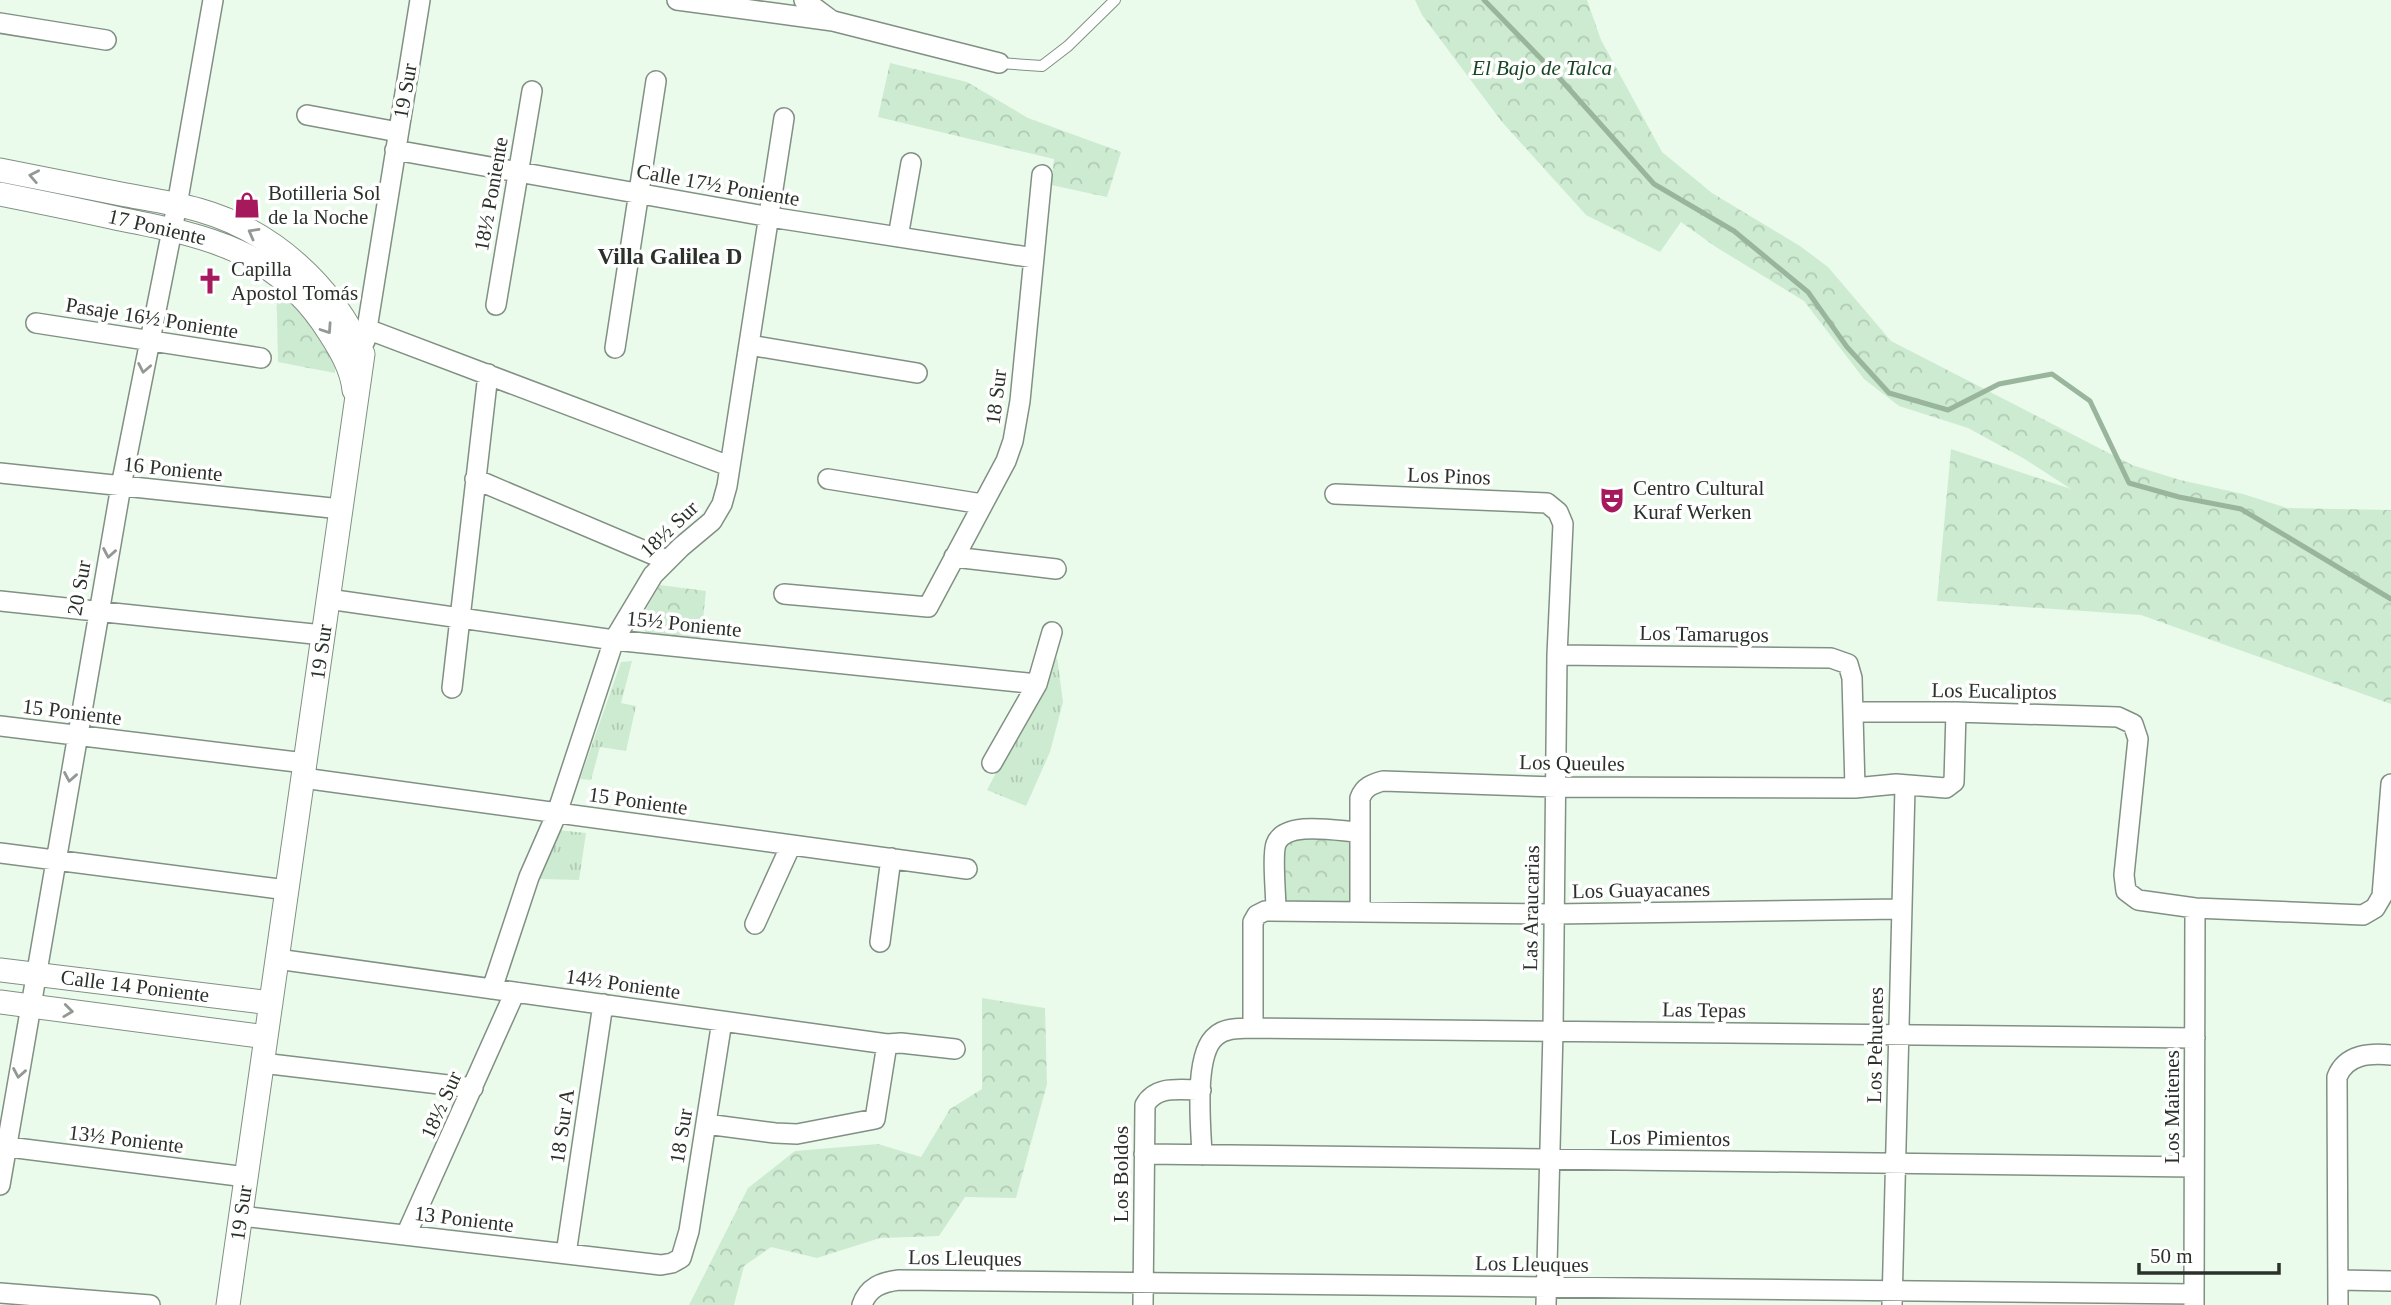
<svg xmlns="http://www.w3.org/2000/svg" width="2391" height="1305" viewBox="0 0 2391 1305" font-family="Georgia,serif">
<style>
.grass{fill:url(#grass-tufts)}
.forest{fill:url(#forest-crowns)}
.lines{fill:none;stroke-linecap:round;stroke-linejoin:round}
.stream{stroke:#99b69d;stroke-width:5}
.service-casing{stroke:#819083;stroke-width:12}
.minor-casing{stroke:#819083;stroke-width:22}
.tertiary-casing{stroke:#819083;stroke-width:25}
.service{stroke:#fff;stroke-width:10}
.minor{stroke:#fff;stroke-width:19}
.tertiary{stroke:#fff;stroke-width:23}
.oneway{stroke:#949894}
.labels{text-anchor:middle;dominant-baseline:central;stroke-width:7;stroke-linejoin:round;paint-order:stroke}
.park-label{font-size:21px;font-style:italic;fill:#184623;stroke:#fff}
.street-label{font-size:21px;fill:#2a302a;stroke:#fff}
.poi-label{font-size:21px;fill:#2a302a;stroke:#fff;text-anchor:start}
.neighbourhood-label{font-size:23px;font-weight:bold;fill:#2a302a;stroke:#fff}
</style>
<defs>
<pattern id="grass-tufts" width="24" height="20" patternUnits="userSpaceOnUse" patternTransform="scale(1.75)"><rect width="24" height="20" fill="#cdebd1"/><path d="M3 7l-1-3M5 7V3M7 7l1-3M15 17l-1-3M17 17v-4M19 17l1-3" fill="none" stroke="#b0cab4"/></pattern>
<pattern id="forest-crowns" width="20" height="18" patternUnits="userSpaceOnUse" patternTransform="scale(1.75)"><rect width="20" height="18" fill="#cdebd1"/><path d="M2 6a3 3 0 1 1 6 0M12 15a3 3 0 1 1 6 0" fill="none" stroke="#b0cab4"/></pattern>
</defs>
<rect width="100%" height="100%" fill="#eafbec"/>
<path class="grass" d="M1057 657 1063 702 1050 752 1026 806 987 790Z
M632 661 621 703 636 706 626 751 600 747 591 780 580 779 621 662Z
M558 830 586 833 579 880 540 879Z"/>
<path class="forest" d="M1415 0H1587L1601 40 1662 152 1712 193 1800 246 1828 267 1891 341 2132 465 2180 480 2243 494 2287 508 2391 510V704L2141 615 1937 601 1951 449 2071 489 2023 458 1968 428 1899 406 1864 379 1804 301 1716 247 1681 222 1660 252 1586 215 1502 122 1422 15Z
M890 63 967 82 1028 118 1121 152 1107 197 1051 185 1054 159 878 117Z
M276 269 335 356V373L278 362Z
M660 585 706 591 701 638 647 637 641 618Z
M1284 832H1358L1360 912 1276 910Z
M982 998 1045 1008 1047 1084 1016 1198 965 1197 939 1236 880 1238 817 1258 771 1247 744 1266 734 1305H689L748 1188 795 1151 878 1144 921 1157 950 1109 982 1089Z"/>
<g class="lines">
<path class="stream" d="M1484 0 1554 72 1654 184 1734 231 1808 292 1847 347 1889 393 1948 410 1999 384 2052 374 2090 401 2129 483 2179 497 2241 509 2391 599"/>
<g class="service-casing">
<path id="service" d="M999 63 1042 66 1068 46 1115 0"/>
</g>
<g class="minor-casing">
<path id="minor" d="M677 0 833 21 999 63
M804 0 831 20
M0 23 106 40
M307 115 398 132
M395 150 770 217 1034 258
M898 237 911 163
M496 305 532 91
M36 323 261 358
M367 329 729 466
M365 341 420 0
M749 345 917 373
M615 348 656 81
M0 473 341 509
M475 479 666 560
M828 479 982 504
M1335 494 1547 503 1558 512 1563 524 1557 655 1553 1031 1546 1305
M954 557 1056 569
M784 594 928 607 1006 461 1013 441 1020 401 1042 175
M328 599 614 640 1037 684
M0 601 323 635
M1557 655 1831 658 1848 664 1852 678 1855 788
M452 688 488 374
M1853 712H1956L2118 717 2133 724 2138 739 2124 875 2126 891 2138 900 2195 908 2363 915 2375 908 2382 896 2391 784
M0 726 305 763
M992 763 1037 684 1052 632
M303 778 967 869
M0 853 287 890
M1276 910C1276 896 1272 855 1276 844 1285 820 1337 831 1358 832
M1360 912V798C1364 787 1372 784 1383 781L1556 787 1855 788 1896 784 1946 788 1954 782 1956 712
M755 924 791 845
M880 942 891 858
M277 959 887 1044 901 1043 955 1049
M492 989 529 877 557 813 614 640 653 575 681 547 712 521 722 504 727 486 784 118
M1253 1028V922L1257 915 1265 911 1554 914 1900 909
M262 1063 473 1088
M706 1124 775 1133 797 1134 875 1119 887 1044
M0 1146 246 1177
M1144 1154 2194 1167
M1202 1155C1201 1127 1193 1054 1216 1036 1226 1027 1241 1029 1253 1028L2195 1038
M0 1185 121 486 177 205 213 0
M241 1216 661 1265 672 1263 681 1258 689 1231 722 1021
M406 1235 515 992
M566 1254 603 1004
M2339 1280 2391 1281
M0 1293 150 1305
M862 1305C868 1287 882 1282 899 1280L2194 1294
M1143 1305 1145 1105C1156 1085 1180 1090 1201 1090
M1892 1305 1905 787
M2194 1305 2195 908
M2338 1305 2337 1077C2346 1054 2370 1053 2391 1055"/>
</g>
<g class="tertiary-casing">
<path id="tertiary" d="M0 170C40 178 81 186 121 194 147 199 174 203 199 210 273 231 332 285 363 354L228 1305
M0 194C40 202 80 210 120 219 207 236 278 251 329 332 340 349 352 369 354 390
M0 970 271 1003
M0 1002 266 1037"/>
</g>
<use href="#service" class="service"/>
<use href="#minor" class="minor"/>
<use href="#tertiary" class="tertiary"/>
</g>
<defs><path id="oneway-chevron" d="M-2-3.5L2.5 0L-2 3.5" fill="none" stroke-width="1.6" stroke-linecap="round" stroke-linejoin="round" transform="scale(1.75)"/></defs>
<g class="oneway">
<use href="#oneway-chevron" transform="translate(34 176) rotate(-169)"/>
<use href="#oneway-chevron" transform="translate(253 233) rotate(-151)"/>
<use href="#oneway-chevron" transform="translate(327 329) rotate(56)"/>
<use href="#oneway-chevron" transform="translate(144 368) rotate(101)"/>
<use href="#oneway-chevron" transform="translate(109 553) rotate(100)"/>
<use href="#oneway-chevron" transform="translate(70 777) rotate(100)"/>
<use href="#oneway-chevron" transform="translate(68 1011) rotate(7)"/>
<use href="#oneway-chevron" transform="translate(19 1073) rotate(100)"/>
</g>
<defs>
<g id="shop-bare" transform="scale(2.1)"><path d="M-5-2.5h2.3a2.7 3.5 0 0 1 5.4 0H5L5.5 6h-11ZM-1.5-2.5h3a1.5 2.3 0 0 0-3 0Z" fill="#a6195d" stroke="#fff" stroke-width="2.5" paint-order="stroke"/></g>
<g id="church-bare" transform="scale(2.1)"><path d="M-1.2-6h2.4v3.5h3.3v2.4h-3.3V6h-2.4V-.1h-3.3v-2.4h3.3Z" fill="#a6195d" stroke="#fff" stroke-width="2.5" paint-order="stroke"/></g>
<g id="theatre-bare" transform="scale(2.1)"><path d="M-5-5.5Q0-4 5-5.5V0Q5 5 0 6Q-5 5-5 0ZM-3.3-2.5H-1v1.5H-3.3ZM1-2.5H3.3v1.5H1ZM-2.8 1Q0 5.5 2.8 1Z" fill="#a6195d" stroke="#fff" stroke-width="2.5" paint-order="stroke"/></g>
</defs>
<g fill-rule="evenodd">
<use href="#shop-bare" x="247" y="205"/>
<use href="#church-bare" x="210" y="281"/>
<use href="#theatre-bare" x="1612" y="500"/>
</g>
<g class="labels">
<g class="park-label">
<text x="1542" y="68">El Bajo de Talca</text>
</g>
<g class="street-label">
<text transform="translate(405 91) rotate(-80)">19 Sur</text>
<text transform="translate(718 185) rotate(10)">Calle 17½ Poniente</text>
<text transform="translate(491 194) rotate(-80)">18½ Poniente</text>
<text transform="translate(157 227) rotate(13)">17 Poniente</text>
<text transform="translate(152 318) rotate(9)">Pasaje 16½ Poniente</text>
<text transform="translate(996 397) rotate(-83)">18 Sur</text>
<text transform="translate(173 469) rotate(6)">16 Poniente</text>
<text transform="translate(1449 476) rotate(2)">Los Pinos</text>
<text transform="translate(669 529) rotate(-44)">18½ Sur</text>
<text transform="translate(79 588) rotate(-80)">20 Sur</text>
<text transform="translate(684 624) rotate(6)">15½ Poniente</text>
<text transform="translate(1704 634) rotate(1)">Los Tamarugos</text>
<text transform="translate(321 652) rotate(-82)">19 Sur</text>
<text transform="translate(1994 691) rotate(1)">Los Eucaliptos</text>
<text transform="translate(72 712) rotate(7)">15 Poniente</text>
<text transform="translate(1572 763) rotate(1)">Los Queules</text>
<text transform="translate(638 801) rotate(8)">15 Poniente</text>
<text transform="translate(1641 890) rotate(-1)">Los Guayacanes</text>
<text transform="translate(1531 908) rotate(-89)">Las Araucarias</text>
<text transform="translate(623 984) rotate(8)">14½ Poniente</text>
<text transform="translate(135 986) rotate(7)">Calle 14 Poniente</text>
<text transform="translate(1704 1010) rotate(1)">Las Tepas</text>
<text transform="translate(1875 1045) rotate(-89)">Los Pehuenes</text>
<text transform="translate(441 1105) rotate(-66)">18½ Sur</text>
<text transform="translate(2172 1107) rotate(-90)">Los Maitenes</text>
<text transform="translate(562 1126) rotate(-82)">18 Sur A</text>
<text transform="translate(681 1136) rotate(-81)">18 Sur</text>
<text transform="translate(1670 1138) rotate(1)">Los Pimientos</text>
<text transform="translate(126 1139) rotate(7)">13½ Poniente</text>
<text transform="translate(1121 1174) rotate(-90)">Los Boldos</text>
<text transform="translate(241 1213) rotate(-82)">19 Sur</text>
<text transform="translate(464 1219) rotate(7)">13 Poniente</text>
<text transform="translate(965 1258) rotate(1)">Los Lleuques</text>
<text transform="translate(1532 1264) rotate(1)">Los Lleuques</text>
</g>
<g class="poi-label">
<text x="268" y="193">Botilleria Sol<tspan x="268" dy="24">de la Noche</tspan></text>
<text x="231" y="269">Capilla<tspan x="231" dy="24">Apostol Tomás</tspan></text>
<text x="1633" y="488">Centro Cultural<tspan x="1633" dy="24">Kuraf Werken</tspan></text>
</g>
<g class="neighbourhood-label">
<text x="670" y="256">Villa Galilea D</text>
</g>
</g>
<path d="M2139 1263v10h140v-10" fill="none" stroke="#2a302a" stroke-width="3.5"/>
<text x="2150" y="1263" font-size="21" fill="#2a302a" stroke="#ffffff" stroke-width="5" paint-order="stroke">50 m</text>
</svg>
